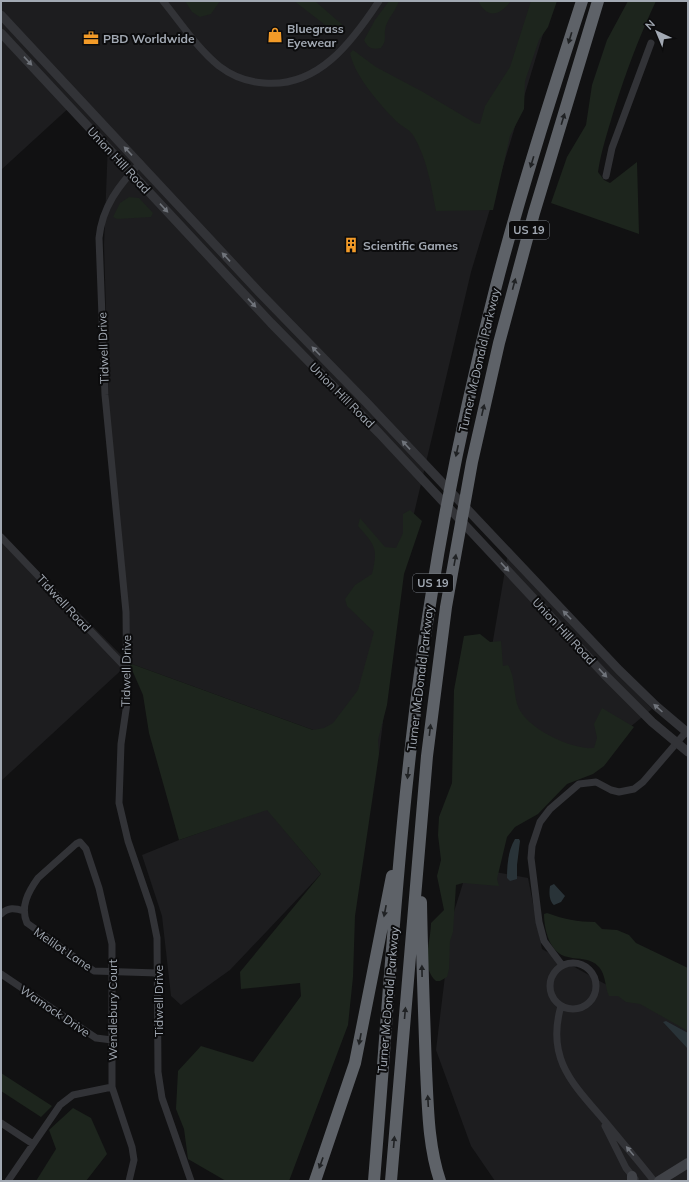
<svg xmlns="http://www.w3.org/2000/svg" width="689" height="1182" viewBox="0 0 689 1182" font-family="Mulish,sans-serif">
<style>
.built{fill:#1d1d1f}
.green{fill:#1d251d}
.water{fill:#293338}
.lines{fill:none;stroke-linecap:round;stroke-linejoin:round}
.minor{stroke:#323337;stroke-width:7}
.tertiary{stroke:#323337;stroke-width:9}
.secondary{stroke:#404247;stroke-width:10}
.motorway{stroke:#5e6268;stroke-width:12}
.oneway{fill:#202224}
.oneway2{fill:#70747b}
.labels{text-anchor:middle;dominant-baseline:central;stroke-width:4;stroke-linejoin:round;paint-order:stroke}
.shield{fill:#0c0c0d;stroke:#757a81;stroke-width:1}
.shield-label{font-size:11px;font-weight:bold;fill:#a2a9b3}
.poi-label{font-size:12px;font-weight:bold;fill:#a2a9b3;stroke:#0c0c0d;text-anchor:start}
.street-label{font-size:12px;fill:#a2a9b3;stroke:#0c0c0d}
</style>
<rect width="100%" height="100%" fill="#111112"/>
<path class="built" d="M1 1H553L471 272 403 560 379 754 129 663 1 781V540L38 571 129 663 110 443 104 245 108 142 72 105 1 170Z
M508 553 652 709 578 770 480 716Z
M267 809 321 874 230 970 181 1005 171 996 162 916 142 855 179 840Z
M464 866 528 878 542 949 688 1030V1181H495L471 1146 436 1050 452 918 463 883Z"/>
<path class="green" d="M185 1H220L211 14 200 17 192 12Z
M294 1H315L346 28 337 34Z
M389 1H399C396 11 386 20 385 30 384 39 387 39 381 48 372 50 368 48 364 40L375 20Z
M478 1H511C500 15 488 20 478 1Z
M531 1H557L548 27 539 40 525 81 524 109 510 136 493 210 436 211C431 185 427 158 413 135 409 129 401 126 396 121 380 105 354 75 350 53L353 50 376 67 423 92 475 123 480 124 485 106 510 67Z
M628 1H656C639 37 626 72 614 110 608 131 601 151 598 172L604 180 610 183 637 162 639 234 551 203 567 157 586 125 592 85 607 40Z
M129 197 139 198 153 213 151 217 117 219 113 217 120 203Z
M410 510 422 521 404 574 387 705 378 740 379 754 355 916 353 977 348 1025 289 1181H226L188 1159 184 1129 176 1109 178 1071 201 1046 253 1062 301 996 300 983 241 989 240 972 321 874 267 810 179 840 149 733 143 695 129 663 313 730 324 728 333 723 358 690 374 632 347 606 345 599 355 585 372 574C378 549 376 546 358 526L360 518 385 547 396 548 403 533V514Z
M480 634 490 642 501 641 503 666 508 665C517 680 512 699 521 712 533 731 573 750 594 748L597 738 594 724 602 708 634 727 604 766 593 774 567 784 538 814 515 827 507 837 497 879 499 886 463 883 456 885 453 932 450 941 449 969 447 977 440 981H436C420 967 431 941 431 923L444 910 437 876 441 860 438 835 439 817 452 783 454 690 464 636Z
M547 913C563 919 578 922 595 922L602 929 617 930 629 935 636 943 688 968V1031L640 1004 626 1002 618 996H609C605 988 606 975 599 967 590 957 579 960 568 957 550 954 544 930 544 914Z
M1 1073 52 1106 41 1117 1 1091Z
M73 1108 91 1118 107 1154 86 1181H36L56 1149 49 1130Z"/>
<path class="water" d="M515 839H519L520 841 517 865V879L510 881 507 878C507 866 508 850 515 839Z
M554 884 565 896 561 902 554 905C549 901 549 892 550 886Z
M666 1021 688 1033V1049L663 1022Z"/>
<g class="lines">
<path class="minor" d="M163 1C181 23 197 48 219 66 232 76 248 82 264 83 318 88 352 42 379 1
M140 163C119 185 102 207 99 238L105 395 126 612 127 703 121 744 119 803 128 841 151 908 157 938 158 1072 162 1098 191 1181
M606 176 612 148 651 43
M1 537 127 669
M1 914C8 907 15 908 24 911
M550 986a23 23 0 1 1 46 0a23 23 0 1 1-46 0Z
M562 965 544 941 539 922 531 858 532 846 540 822 550 809 579 784 596 782 611 790 619 792 634 789 643 782 686 732
M1 974 96 1038 112 1040
M561 1006C546 1058 572 1083 603 1119 620 1140 638 1160 654 1181
M1 1123 33 1144
M605 1126 626 1168 635 1179
M8 1181 60 1105 73 1095 112 1087
M129 1181 134 1160 132 1147 112 1087V944L99 888 86 849 80 842 76 844 38 878C28 892 20 907 27 923L94 971 158 973"/>
<path class="tertiary" d="M1 15 259 292 366 402 619 670 656 706 688 733
M1 33 271 323 379 433 605 675 652 722 688 752"/>
<path class="secondary" d="M632 1176V1181
M659 1181 688 1163"/>
<path class="motorway" d="M421 902C422 958 424 1013 426 1069 428 1107 428 1145 440 1181
M315 1181 355 1063 392 876
M374 1181C390 987 400 791 431 598 447 494 469 392 495 290 520 193 551 97 582 1
M391 1181 427 756 446 607 472 462 499 343 534 213 598 1"/>
</g>
<defs><path id="oneway-solid" d="M-6-.8H1V-3.2L6.5 0L1 3.2V.8H-6Z"/></defs>
<g class="oneway">
<use href="#oneway-solid" transform="translate(570 38) rotate(107)"/>
<use href="#oneway-solid" transform="translate(563 119) rotate(-73)"/>
<use href="#oneway-solid" transform="translate(532 162) rotate(107)"/>
<use href="#oneway-solid" transform="translate(514 284) rotate(-75)"/>
<use href="#oneway-solid" transform="translate(483 410) rotate(-77)"/>
<use href="#oneway-solid" transform="translate(457 451) rotate(102)"/>
<use href="#oneway-solid" transform="translate(455 560) rotate(-80)"/>
<use href="#oneway-solid" transform="translate(430 730) rotate(-83)"/>
<use href="#oneway-solid" transform="translate(408 773) rotate(96)"/>
<use href="#oneway-solid" transform="translate(385 911) rotate(101)"/>
<use href="#oneway-solid" transform="translate(422 971) rotate(-91)"/>
<use href="#oneway-solid" transform="translate(405 1013) rotate(-85)"/>
<use href="#oneway-solid" transform="translate(360 1039) rotate(101)"/>
<use href="#oneway-solid" transform="translate(428 1101) rotate(-93)"/>
<use href="#oneway-solid" transform="translate(394 1142) rotate(-85)"/>
<use href="#oneway-solid" transform="translate(321 1163) rotate(110)"/>
</g>
<g class="oneway2">
<use href="#oneway-solid" transform="translate(28 61) rotate(47)"/>
<use href="#oneway-solid" transform="translate(128 151) rotate(-133)"/>
<use href="#oneway-solid" transform="translate(164 208) rotate(47)"/>
<use href="#oneway-solid" transform="translate(226 257) rotate(-133)"/>
<use href="#oneway-solid" transform="translate(252 303) rotate(47)"/>
<use href="#oneway-solid" transform="translate(316 351) rotate(-134)"/>
<use href="#oneway-solid" transform="translate(406 445) rotate(-133)"/>
<use href="#oneway-solid" transform="translate(505 567) rotate(47)"/>
<use href="#oneway-solid" transform="translate(567 615) rotate(-134)"/>
<use href="#oneway-solid" transform="translate(603 673) rotate(47)"/>
<use href="#oneway-solid" transform="translate(658 708) rotate(-138)"/>
<use href="#oneway-solid" transform="translate(630 1151) rotate(-130)"/>
</g>
<defs>
<g id="shop-bare" transform="scale(1.2)"><path d="M-5-2.5h2.3a2.7 3.5 0 0 1 5.4 0H5L5.5 6h-11ZM-1.5-2.5h3a1.5 2.3 0 0 0-3 0Z" fill="#f39b28" stroke="#0c0c0d" stroke-width="2.5" paint-order="stroke"/></g>
<g id="office-bare" transform="scale(1.2)"><path d="M-6-3h4V-5.5h4V-3h4V5H-6ZM-1-4.5V-3h2v-1.5ZM-6 0V1H6V0Z" fill="#f39b28" stroke="#0c0c0d" stroke-width="2.5" paint-order="stroke"/></g>
<g id="building-bare" transform="scale(1.2)"><path d="M-4-6H4V6H1V3H-1V6H-4ZM-2.5-4.3h1.7v1.8h-1.7ZM.8-4.3h1.7v1.8H.8ZM-2.5-1h1.7V.8h-1.7ZM.8-1h1.7V.8H.8Z" fill="#f39b28" stroke="#0c0c0d" stroke-width="2.5" paint-order="stroke"/></g>
</defs>
<g fill-rule="evenodd">
<use href="#shop-bare" x="275" y="35"/>
<use href="#office-bare" x="91" y="38"/>
<use href="#building-bare" x="351" y="245"/>
</g>
<g class="labels">
<g class="shield">
<rect x="509" y="221" width="40" height="18" rx="3"/>
<rect x="413" y="574" width="40" height="18" rx="3"/>
</g>
<g class="shield-label">
<text x="529" y="230">US 19</text>
<text x="433" y="583">US 19</text>
</g>
<g class="poi-label">
<text x="287" y="28">Bluegrass<tspan x="287" dy="14">Eyewear</tspan></text>
<text x="103" y="38">PBD Worldwide</text>
<text x="363" y="245">Scientific Games</text>
</g>
<g class="street-label">
<text transform="translate(119 160) rotate(47)">Union Hill Road</text>
<text transform="translate(103 348) rotate(-92)">Tidwell Drive</text>
<text transform="translate(479 360) rotate(-77)">Turner McDonald Parkway</text>
<text transform="translate(342 395) rotate(45)">Union Hill Road</text>
<text transform="translate(64 603) rotate(47)">Tidwell Road</text>
<text transform="translate(564 631) rotate(47)">Union Hill Road</text>
<text transform="translate(126 671) rotate(-89)">Tidwell Drive</text>
<text transform="translate(420 678) rotate(-83)">Turner McDonald Parkway</text>
<text transform="translate(63 949) rotate(34)">Melilot Lane</text>
<text transform="translate(388 1000) rotate(-85)">Turner McDonald Parkway</text>
<text transform="translate(158 1001) rotate(-90)">Tidwell Drive</text>
<text transform="translate(112 1010) rotate(-90)">Wendlebury Court</text>
<text transform="translate(55 1011) rotate(34)">Wamock Drive</text>
</g>
</g>
<rect width="689" height="1182" fill="none" stroke="#a2a9b3" stroke-width="4"/>
<g transform="translate(657 32) rotate(316)" stroke="#0c0c0d" stroke-width="3" paint-order="stroke">
<path d="M0-3L7 15L0 10L-7 15Z" fill="#a2a9b3"/>
<text y="-6" font-size="11" font-weight="bold" text-anchor="middle" fill="#a2a9b3">N</text>
</g>
</svg>
